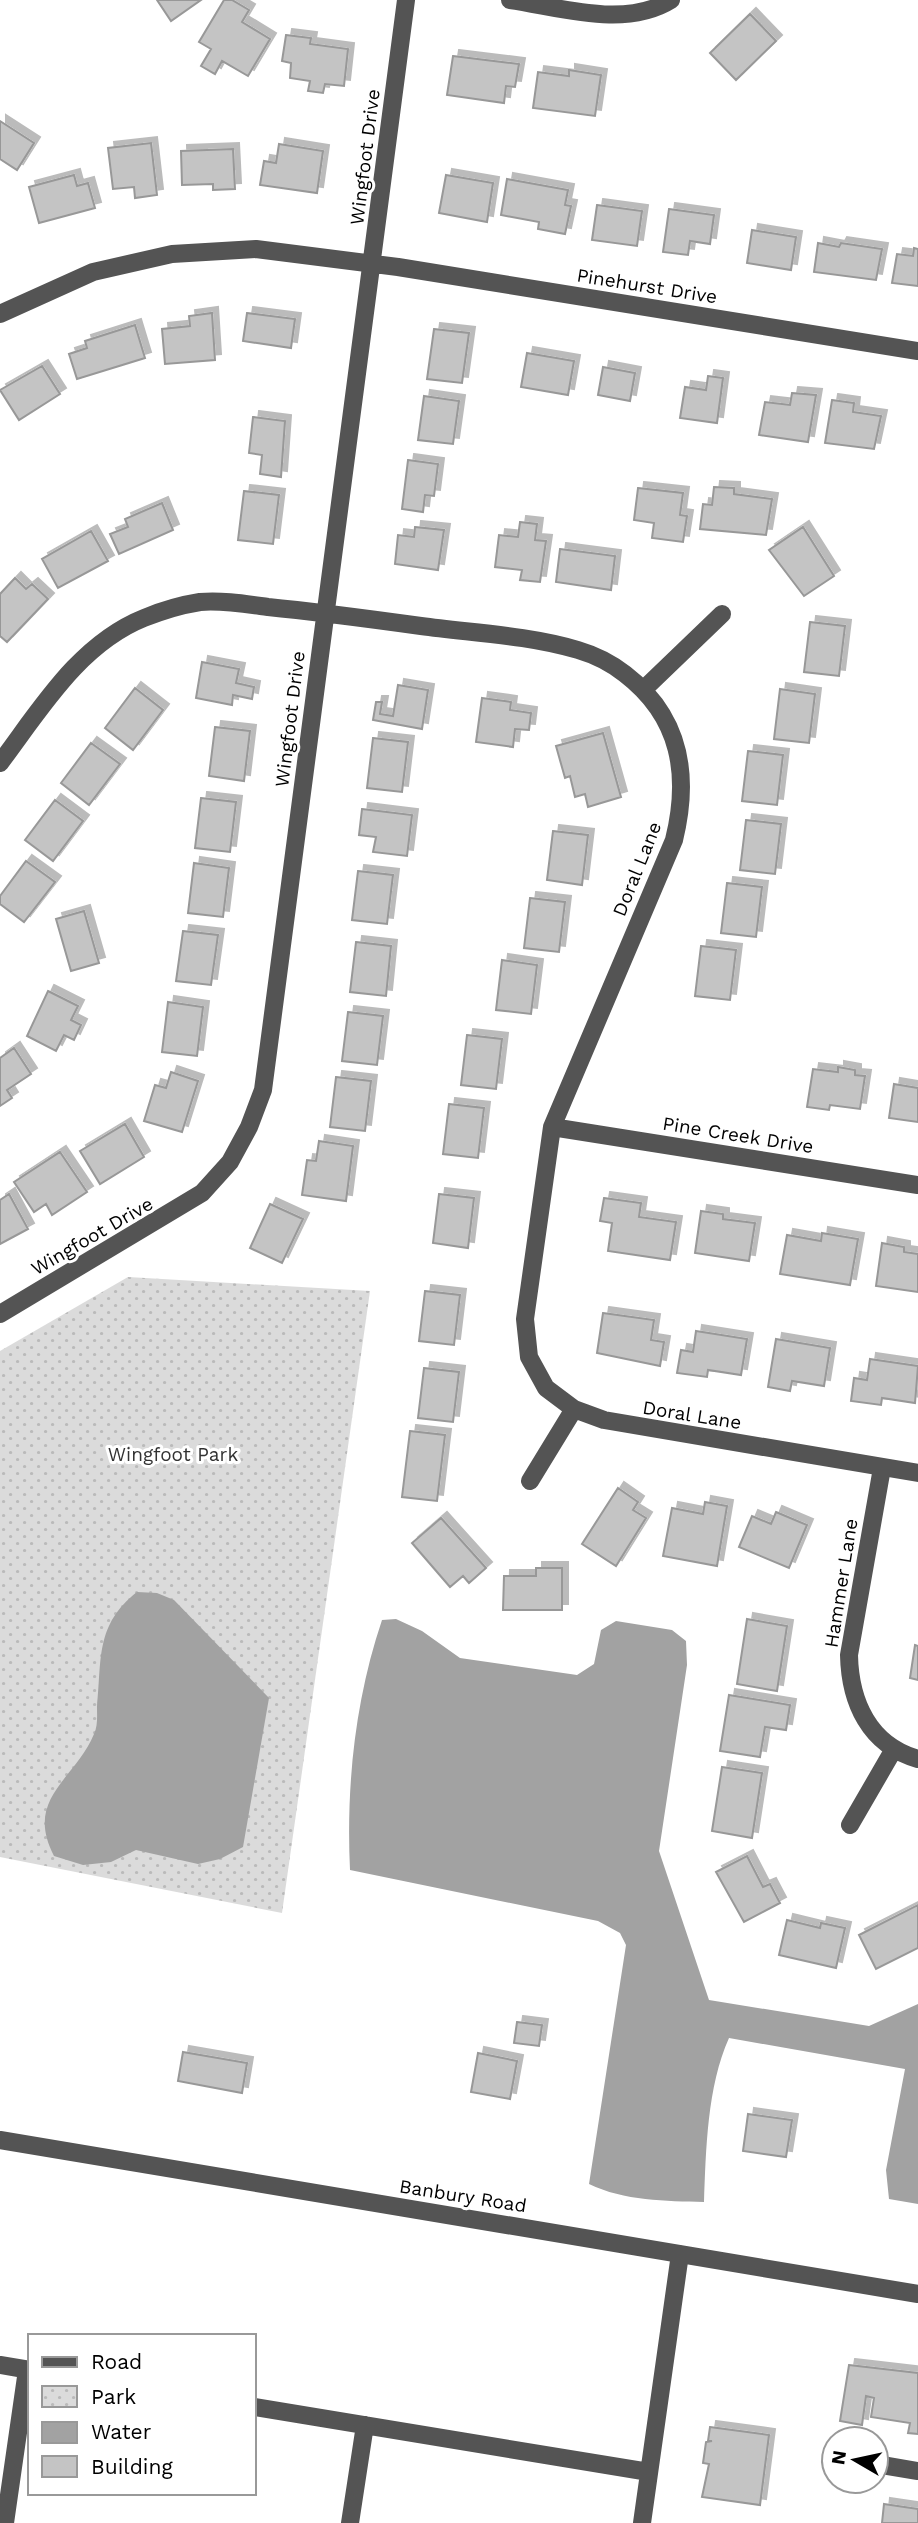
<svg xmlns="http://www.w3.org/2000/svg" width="918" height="2523" viewBox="0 0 918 2523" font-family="'Work Sans',sans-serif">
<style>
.park{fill:url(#park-dots)}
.water{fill:#a2a2a2}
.building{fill:#c4c4c4;stroke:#989898;stroke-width:2;filter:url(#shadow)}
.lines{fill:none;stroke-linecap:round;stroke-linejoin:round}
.minor{stroke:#545454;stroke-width:18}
.labels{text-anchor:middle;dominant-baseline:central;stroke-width:6;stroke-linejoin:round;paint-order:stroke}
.street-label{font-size:19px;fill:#000;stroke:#fff}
.park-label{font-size:19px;fill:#323232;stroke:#fff}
</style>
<defs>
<pattern id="park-dots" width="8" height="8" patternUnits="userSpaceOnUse" patternTransform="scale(1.75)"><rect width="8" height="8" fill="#dbdbdb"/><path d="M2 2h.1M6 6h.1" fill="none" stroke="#bababa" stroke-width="1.8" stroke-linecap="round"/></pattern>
<filter id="shadow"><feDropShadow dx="6" dy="-6" stdDeviation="0" flood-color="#0004"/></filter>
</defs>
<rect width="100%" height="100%" fill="#fff"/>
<path class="park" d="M128 1277 370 1291 282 1913 0 1857V1351Z"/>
<path class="water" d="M137 1592 157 1593 174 1600 269 1698 243 1847 220 1859 198 1864 136 1850 111 1862 83 1865 54 1856C24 1798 75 1780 94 1734 98 1726 97 1715 97 1707 102 1659 95 1625 137 1592Z
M396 1619 422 1631 460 1658 577 1675 594 1664 601 1630 616 1621 672 1630 686 1641 687 1665 659 1851 709 2000 869 2026 918 2004V2204L889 2199 886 2170 905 2069 729 2038C707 2087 706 2150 704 2202 666 2201 624 2201 589 2184L626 1945 620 1933 598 1921 350 1870C346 1786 355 1700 382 1620Z"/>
<path class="building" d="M157 0H201L171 21Z
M224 0H232L249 10 242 22 270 39 248 76 222 61 215 74 201 66 211 49 199 42Z
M750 14 776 41 736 80 710 53Z
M286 35 311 38 310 44 348 49 344 86 325 84 323 93 308 91 310 81 290 78 291 63 282 61Z
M453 56 519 64 515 87 506 86 504 103 447 95Z
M569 70 601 75 595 116 533 108 538 72 569 76Z
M0 121 34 143 17 170 0 159Z
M151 143 157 195 135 198 134 187 113 189 108 148Z
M279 144 323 151 317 193 260 185 264 161 276 163Z
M233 149 235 189 213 190V184L182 185 181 151Z
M74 175 77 186 88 183 95 208 39 223 29 187Z
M446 175 493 183 487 222 439 213Z
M507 179 568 190 565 205 571 206 565 234 538 229 539 222 501 215Z
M597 205 642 211 637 246 592 240Z
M669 209 714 215 710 244 690 241 688 255 663 252Z
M752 230 796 237 791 270 747 263Z
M818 243 839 247 841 243 882 249 876 280 814 272Z
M914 248 918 249V286L892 283 897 254 913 256Z
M212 313 215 360 165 364 162 329 190 326 189 316Z
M247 313 295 319 291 348 243 341Z
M135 325 145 358 77 379 69 354 87 348 85 341Z
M434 329 469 333 462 383 427 379Z
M527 353 574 361 568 395 521 387Z
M42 366 60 394 19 420 0 390Z
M603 367 635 373 630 401 598 395Z
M708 376 723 378 717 423 680 418 685 387 706 390Z
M792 393 816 395 808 442 759 435 765 402 790 405Z
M424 396 459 401 453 444 418 440Z
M832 400 854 403 853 412 881 416 874 449 825 443Z
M253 417 285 421 281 477 260 474 262 455 249 453Z
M408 460 438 464 434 496 425 495 423 512 402 509Z
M714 487 734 488V494L772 499 766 535 700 529 703 504 712 505Z
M638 488 683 493 680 515 687 516 683 542 652 538 654 523 634 520Z
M244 491 279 495 273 544 238 540Z
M162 503 173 530 119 554 110 534 128 527 125 519Z
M520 522 537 524 535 540 546 541 540 582 520 580 522 570 495 567 499 535 518 537Z
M415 527 444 530 438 570 395 564 398 535 414 537Z
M803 527 834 576 804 596 769 550Z
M91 531 108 561 58 588 42 559Z
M560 549 615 556 611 590 556 582Z
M15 578 26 589 32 584 48 599 7 642 0 636V594Z
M810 622 845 626 839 676 804 672Z
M202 662 239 669 236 683 254 687 252 699 233 695 232 705 196 698Z
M398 685 428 690 422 729 373 720 376 702H382L380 714 393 716Z
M135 688 163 710 133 750 105 728Z
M780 689 815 694 809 743 774 739Z
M482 698 511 702 510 710 531 713 529 730 515 729 513 747 476 742Z
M215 727 250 731 244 781 209 776Z
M603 733 621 797 588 807 585 794 575 797 570 776 565 778 556 746Z
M373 738 408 742 402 792 367 788Z
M91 743 120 764 89 805 61 783Z
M748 751 783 755 777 805 742 801Z
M201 798 236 802 230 852 195 848Z
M55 800 83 821 53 861 25 840Z
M362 809 412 815 407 856 373 852 376 837 359 835Z
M746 820 781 824 775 874 740 870Z
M553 831 588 835 582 885 547 880Z
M26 861 55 882 24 922 0 904V896Z
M194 863 229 868 223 917 188 913Z
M358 871 393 875 387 924 352 920Z
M727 883 762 887 756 937 721 933Z
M530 898 565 902 559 952 524 948Z
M84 911 99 963 71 971 56 919Z
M183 931 218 935 211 985 176 981Z
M356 942 391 946 386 996 350 992Z
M701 946 736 950 730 1000 695 996Z
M502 960 537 965 531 1014 496 1010Z
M48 991 78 1006 71 1020 81 1025 74 1040 64 1035 56 1051 27 1036Z
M168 1002 203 1007 197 1056 162 1052Z
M348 1012 383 1016 377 1065 342 1061Z
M467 1035 502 1039 496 1089 461 1085Z
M14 1048 31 1074 7 1090 12 1098 0 1106V1058Z
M838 1067 855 1070V1075L865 1076 860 1109 830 1105 829 1110 807 1107 813 1069 838 1072Z
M171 1072 198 1081 182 1132 144 1121 155 1085 166 1088Z
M336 1077 371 1081 365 1131 330 1127Z
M894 1084 918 1088V1122L889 1118Z
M449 1104 484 1108 478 1158 443 1154Z
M125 1124 144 1157 100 1184 80 1151Z
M319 1141 353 1146 346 1201 302 1195 307 1160 316 1161Z
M60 1152 87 1192 52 1215 46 1204 34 1212 14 1182Z
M9 1194 28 1229 0 1244V1200Z
M439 1194 474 1198 468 1248 433 1243Z
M604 1198 641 1203 639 1217 676 1222 670 1260 608 1251 612 1223 600 1221Z
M270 1204 303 1219 282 1263 250 1248Z
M701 1211 723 1214V1219L755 1223 749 1261 695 1253Z
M822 1233 858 1239 850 1285 780 1274 787 1235 821 1241Z
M882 1243 904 1247V1252L918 1254V1292L876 1286Z
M425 1291 460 1295 454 1345 419 1341Z
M603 1313 654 1320 651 1340 664 1342 660 1366 597 1353Z
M696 1331 747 1339 741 1375 708 1370 707 1377 677 1373 681 1350 693 1352Z
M776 1339 830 1348 824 1386 792 1381 790 1391 768 1387Z
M870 1359 918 1366 915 1403 882 1398 881 1405 851 1401 854 1378 867 1380Z
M424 1368 459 1372 453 1422 418 1418Z
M410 1431 445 1435 437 1501 402 1497Z
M618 1488 638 1502 633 1510 646 1518 616 1566 582 1544Z
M705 1502 727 1506 717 1566 663 1556 672 1508 703 1514Z
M776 1512 807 1525 789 1568 739 1547 752 1516 771 1524Z
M441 1518 486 1568 469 1583 463 1576 450 1587 412 1543Z
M536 1568H562V1610H503L504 1576H536Z
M747 1619 787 1626 777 1691 737 1684Z
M915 1645 918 1646V1680L910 1678Z
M729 1695 790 1705 786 1730 765 1727 760 1757 720 1751Z
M722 1767 762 1773 752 1838 712 1831Z
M747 1856 763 1887 770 1884 780 1903 744 1922 716 1872Z
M918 1905V1948L876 1969 859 1935Z
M787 1920 820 1928 821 1923 845 1928 836 1968 779 1955Z
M517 2022 542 2025 539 2046 514 2043Z
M183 2052 247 2063 242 2093 178 2081Z
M478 2053 517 2061 510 2099 471 2092Z
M748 2114 792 2120 786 2157 743 2151Z
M849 2365 918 2373V2434L908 2433 910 2423 871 2417 874 2398 866 2396 862 2425 840 2421Z
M710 2427 769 2435 760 2505 702 2497 709 2464 703 2463 706 2442 712 2441H708Z
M884 2504 918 2509V2523H882Z"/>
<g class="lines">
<path class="minor" d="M510 0C560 7 625 29 671 0
M0 314 93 272 172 254 256 249 398 267 918 351
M643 690 722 614
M0 763C40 710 79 644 144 618 161 611 181 605 200 602 222 600 246 604 268 607 319 612 370 619 421 626 472 633 528 635 578 650 595 655 611 663 625 674 681 717 690 775 674 840L552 1127 525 1319 529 1357 546 1388 574 1409 604 1420 918 1473
M552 1127 918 1185
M0 1314 202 1193 230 1162 249 1127 263 1090 406 0
M882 1468 849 1655C850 1702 869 1745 918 1759
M530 1481 574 1409
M850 1825 894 1749
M0 2140 918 2294
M0 2365 30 2370
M254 2407 649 2472
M876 2464 918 2471
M5 2523 27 2370
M350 2523 365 2425
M642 2523 680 2254"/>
</g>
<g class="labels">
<g class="street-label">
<text transform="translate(365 157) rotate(-83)">Wingfoot Drive</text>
<text transform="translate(647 286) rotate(9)">Pinehurst Drive</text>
<text transform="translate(290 719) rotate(-83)">Wingfoot Drive</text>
<text transform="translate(637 869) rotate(-68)">Doral Lane</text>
<text transform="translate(738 1135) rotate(9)">Pine Creek Drive</text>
<text transform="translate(92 1236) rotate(-30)">Wingfoot Drive</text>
<text transform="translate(692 1415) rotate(9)">Doral Lane</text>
<text transform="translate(841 1583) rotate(-81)">Hammer Lane</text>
<text transform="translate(463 2196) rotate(9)">Banbury Road</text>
</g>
<g class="park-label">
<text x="173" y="1454">Wingfoot Park</text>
</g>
</g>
<rect x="28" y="2334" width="228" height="161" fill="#ffffff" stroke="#999999" stroke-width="2"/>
<rect x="42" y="2357" width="35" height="10" fill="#545454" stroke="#999999" stroke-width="2"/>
<text x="91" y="2369" font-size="21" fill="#000000">Road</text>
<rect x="42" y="2386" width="35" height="21" fill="url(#park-dots)" stroke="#999999" stroke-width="2"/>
<text x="91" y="2404" font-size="21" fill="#000000">Park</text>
<rect x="42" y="2422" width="35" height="21" fill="#a2a2a2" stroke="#999999" stroke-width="2"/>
<text x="91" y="2439" font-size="21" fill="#000000">Water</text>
<rect x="42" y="2456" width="35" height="21" fill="#c4c4c4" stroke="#999999" stroke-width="2"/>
<text x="91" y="2474" font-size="21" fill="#000000">Building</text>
<g transform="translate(855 2460) rotate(279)"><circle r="33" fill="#ffffff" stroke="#999999" stroke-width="2"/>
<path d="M0-5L12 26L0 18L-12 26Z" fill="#000000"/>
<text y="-10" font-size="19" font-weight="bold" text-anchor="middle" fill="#000000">N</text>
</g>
</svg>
